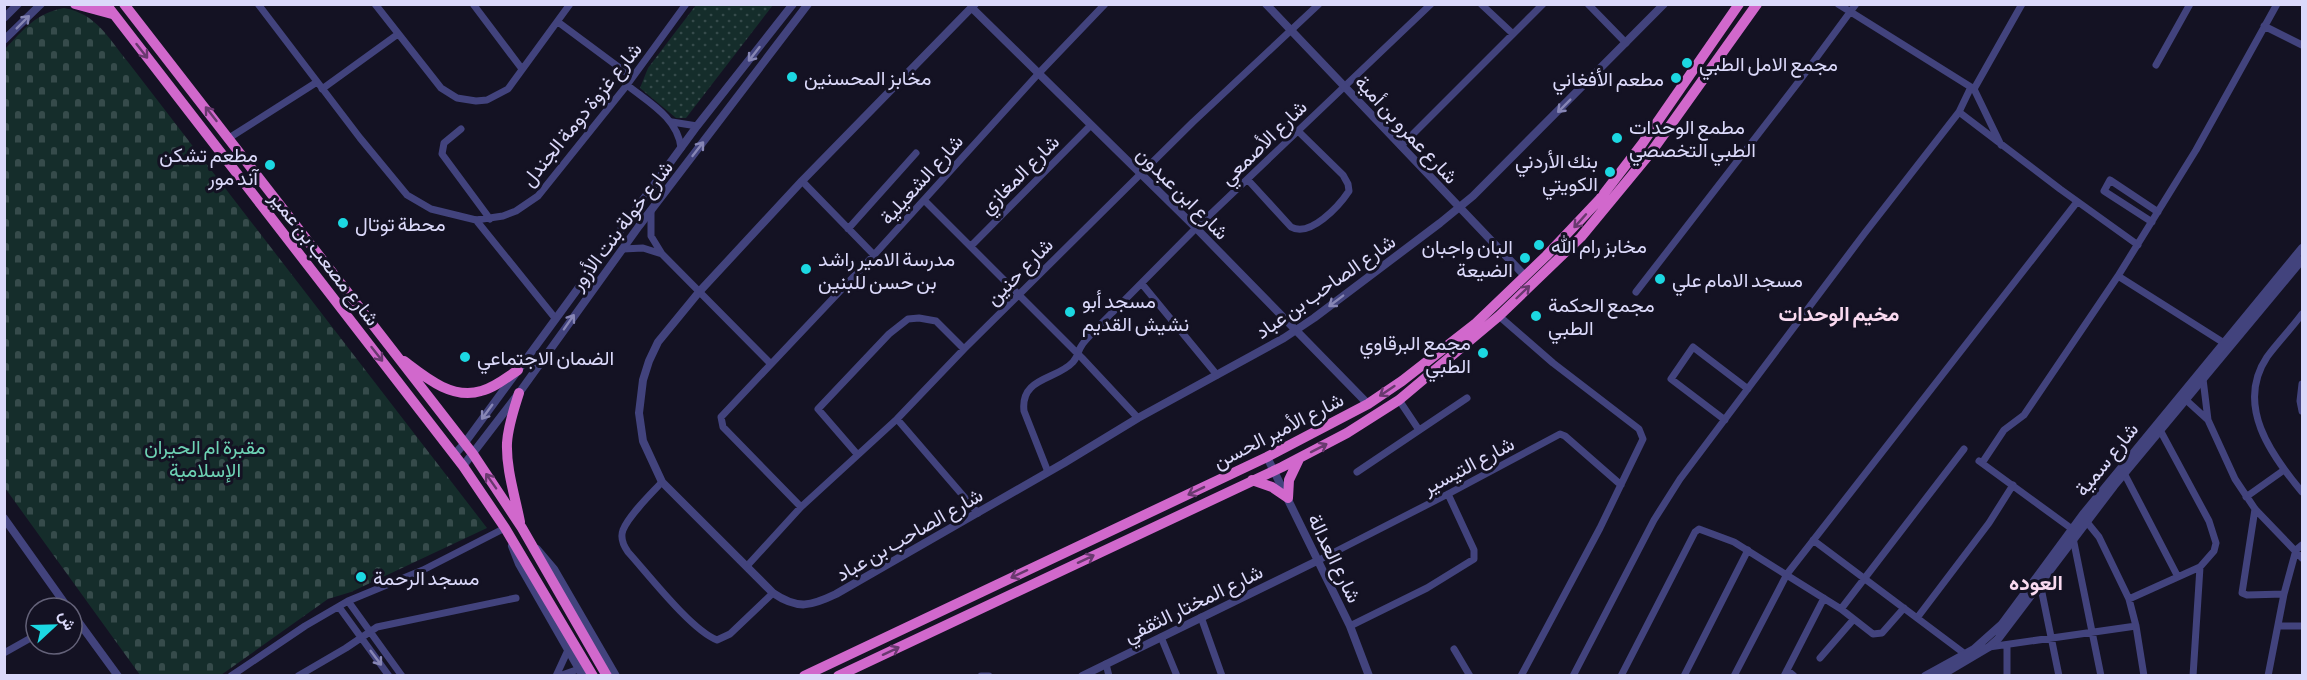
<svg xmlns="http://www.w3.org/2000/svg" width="2307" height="680" viewBox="0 0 2307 680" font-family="'Asap Condensed',Vazirmatn,sans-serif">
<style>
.grass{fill:url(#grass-dots)}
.cemetery{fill:url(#cemetery-stones)}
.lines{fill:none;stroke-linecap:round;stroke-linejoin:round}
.minor{stroke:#42437d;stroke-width:7}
.tertiary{stroke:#42437d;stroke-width:8}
.trunk{stroke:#d168cc;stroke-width:10}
.oneway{stroke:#8786b5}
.oneway2{stroke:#69396f}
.poi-dot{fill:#1cd8e2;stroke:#141223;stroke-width:2}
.labels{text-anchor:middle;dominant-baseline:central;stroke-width:6;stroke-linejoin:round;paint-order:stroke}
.poi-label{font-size:20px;fill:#dbd9fa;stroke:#141223;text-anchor:start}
.street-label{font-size:20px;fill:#dbd9fa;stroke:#141223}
.park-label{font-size:20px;fill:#6dd2b4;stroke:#141223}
.neighbourhood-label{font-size:21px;font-weight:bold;fill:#fadaf0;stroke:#141223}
</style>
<defs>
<pattern id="grass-dots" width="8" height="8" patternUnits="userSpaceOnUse" patternTransform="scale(1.5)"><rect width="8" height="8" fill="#152d2b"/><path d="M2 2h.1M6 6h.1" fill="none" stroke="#364b4b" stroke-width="1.8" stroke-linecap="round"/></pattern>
<pattern id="cemetery-stones" width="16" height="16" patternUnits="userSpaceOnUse" patternTransform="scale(1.5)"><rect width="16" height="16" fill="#152d2b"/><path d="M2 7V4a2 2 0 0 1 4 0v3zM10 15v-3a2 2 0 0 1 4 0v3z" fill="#364b4b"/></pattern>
</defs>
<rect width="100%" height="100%" fill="#141223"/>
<path class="grass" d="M696 5H773L686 118H676L640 88 648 68Z"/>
<path class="cemetery" d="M64 8C97 14 108 38 128 62L487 528 351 592 328 599 221 675H140L5 488V49C24 29 36 13 64 8Z"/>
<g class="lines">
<path class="minor" d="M258 4 360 138 407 195 431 209 476 220 503 216 516 211 538 196 627 85 686 4
M375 4 441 88 457 98 476 101 487 100 508 89 570 4
M473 4 522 69
M1481 4 1513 34
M1588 4 1626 43
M1838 4 1974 89 2001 145
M558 22 632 77
M2264 26 2302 45
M2156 65 2190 4
M627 85C648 102 678 118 681 148
M322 89 398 34
M1974 89 2022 4
M1959 112 2060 189 2138 245
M672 122 697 126
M461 129 444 143 442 154 490 219
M229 138 317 82
M1401 146 1543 4
M1248 180 1291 227C1310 238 1339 206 1349 191L1348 184 1343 175 1298 131
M802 181 874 255
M924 200 1082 358 1138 418
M651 211V236L662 254 770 363
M476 220 555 318
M2152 222 2104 191 2110 180 2158 212
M848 229 916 153
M971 246 1091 125
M623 249 643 248 662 254
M1142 284 1217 375
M1636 292 1800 80 1856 4
M2302 314C2291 329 2278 342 2267 357 2235 405 2271 455 2302 492
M1499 316 1553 363 1639 429 1643 439 1600 528 1521 676
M2224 343 2118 276 2196 150 2277 4
M2203 379 2208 420 2235 479 2255 509 2302 558
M2302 384 2300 401 2302 411
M1399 400 1419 430
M2186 400 2208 420
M897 419 978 513
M1725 420 1671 379 1693 347 1748 389
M2160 430 2209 521 2216 543 2214 551 2200 567 2193 676
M857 454 818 409 889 334 908 319 919 318 936 321 964 349
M1979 461 2072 529
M1982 463 2004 430 2024 415 2118 276
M1048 472 1024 411C1020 377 1057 380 1073 362 1078 357 1078 350 1082 345 1085 340 1090 336 1094 331L1196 228 1431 4
M1357 472 1467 398
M2124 473 2178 577
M662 482C651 494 629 515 623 530 620 538 623 545 628 552 648 574 691 630 717 640L730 634 773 593
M2246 497 2284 470
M801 507 723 427 721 417 874 255 1039 73 1105 4
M2255 509 2242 593 2247 595 2284 594
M2086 521 2099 537 2129 599 2136 626 2144 676
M2073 538 2101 676
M1813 540 1965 654
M1319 560 1448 494 1560 434 1565 436 1621 485
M747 566 801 507 897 419 964 349 1193 122 1319 4
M2040 583 2059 676
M2129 599 2200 567
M348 601 402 676
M339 607 389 676
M1841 609 1964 449
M1201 617 1222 676
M1917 618 1989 523 2013 485
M1350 626 1427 588 1474 559V550L1448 494
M2278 626H2302
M1161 637 1177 676
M1989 647 2136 626
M1454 649 1470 676
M4 653 36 635
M1820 658 1853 620
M1106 664 1109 676
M1787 670 1794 676
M231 676 305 626 348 601 423 570 505 528
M298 676 346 648 377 627 516 598
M556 676 568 650
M559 676 579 669
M981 676H989
M1573 676 1654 520 1680 479 1864 234 1959 112 1971 87
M1621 676 1695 532 1699 529 1734 542 1841 609 1873 634 1882 633 1904 608
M1684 676 1748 550
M1734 676 1787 574 2077 202
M1784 676 1824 598
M2007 676V645
M2268 676 2284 594 2296 550 2302 545"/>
<path class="tertiary" d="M975 4 802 181 699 292 658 342 649 361 643 380 639 413 643 441 662 482 773 593C798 610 811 606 836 594L1064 463 1138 418 1284 338 1314 318 1440 223 1473 196 1664 4
M1266 4 1525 276
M972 8 1196 228 1368 404
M4 18 18 4
M4 40 41 4
M454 455 464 444 697 126 793 4
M1267 457 1350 626 1369 676
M463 466 519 393 639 226 808 4
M4 518 68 608
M512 546 519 564 583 676
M537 549 554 569 616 676
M72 613 118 676
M1082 676 1319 560
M1925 676 1974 649 2002 624 2084 513 2302 248
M1940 676 1989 647 1998 639 2114 486 2302 260"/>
<path class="trunk" d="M75 4 112 14
M106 4 463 466 505 528 593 676
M124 4 473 454 522 528 607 676
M404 361C425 377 452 400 481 391 494 388 506 378 518 370
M519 393C514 409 508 426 507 443 506 469 515 496 520 522
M1252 480 1272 487 1288 498
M1288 498 1289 480 1299 459
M804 676 1267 457 1368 404 1402 381 1475 324 1546 256 1599 200 1642 144 1739 4
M838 676 1282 467 1347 433 1399 400 1499 316 1581 237 1652 151 1757 4"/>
</g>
<defs><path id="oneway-shaft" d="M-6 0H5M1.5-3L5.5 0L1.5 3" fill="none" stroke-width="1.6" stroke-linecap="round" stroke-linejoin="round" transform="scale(1.5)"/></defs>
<g class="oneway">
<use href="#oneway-shaft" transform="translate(23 22) rotate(-45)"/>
<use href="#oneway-shaft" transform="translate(754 54) rotate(128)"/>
<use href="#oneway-shaft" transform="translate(1564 106) rotate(135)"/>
<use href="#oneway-shaft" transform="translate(698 149) rotate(-52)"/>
<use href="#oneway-shaft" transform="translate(1336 301) rotate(143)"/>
<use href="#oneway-shaft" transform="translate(569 322) rotate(-55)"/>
<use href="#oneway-shaft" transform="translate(487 412) rotate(126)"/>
<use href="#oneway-shaft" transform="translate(376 658) rotate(53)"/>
</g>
<g class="oneway2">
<use href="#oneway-shaft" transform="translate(142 51) rotate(52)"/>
<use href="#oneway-shaft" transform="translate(211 114) rotate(-128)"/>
<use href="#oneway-shaft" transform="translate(1580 221) rotate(132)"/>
<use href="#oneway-shaft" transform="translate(1523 292) rotate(-44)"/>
<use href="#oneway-shaft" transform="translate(377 354) rotate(52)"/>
<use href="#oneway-shaft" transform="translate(1387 391) rotate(146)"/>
<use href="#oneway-shaft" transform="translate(1319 448) rotate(-27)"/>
<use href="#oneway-shaft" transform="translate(491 481) rotate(-125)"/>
<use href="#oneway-shaft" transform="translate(1196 491) rotate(154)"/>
<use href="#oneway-shaft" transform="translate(1086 559) rotate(-25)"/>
<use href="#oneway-shaft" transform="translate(1019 574) rotate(155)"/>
<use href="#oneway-shaft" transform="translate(891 651) rotate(-25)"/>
</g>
<g class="poi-dot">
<circle cx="1687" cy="63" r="6"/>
<circle cx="792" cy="77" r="6"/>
<circle cx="1676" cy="78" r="6"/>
<circle cx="1617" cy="138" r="6"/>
<circle cx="270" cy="165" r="6"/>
<circle cx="1610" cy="172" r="6"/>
<circle cx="343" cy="223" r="6"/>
<circle cx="1539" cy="245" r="6"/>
<circle cx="1525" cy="258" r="6"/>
<circle cx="806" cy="269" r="6"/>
<circle cx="1660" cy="279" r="6"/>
<circle cx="1070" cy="312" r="6"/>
<circle cx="1536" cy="316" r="6"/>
<circle cx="1483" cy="353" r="6"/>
<circle cx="465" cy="357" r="6"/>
<circle cx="361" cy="577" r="6"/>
</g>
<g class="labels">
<g class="poi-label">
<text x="1699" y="63">مجمع الامل الطبي</text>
<text x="804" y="77">مخابز المحسنين</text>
<text x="1664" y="78" text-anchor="end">مطعم الأفغاني</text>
<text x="1629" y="126">مطمع الوحدات<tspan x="1629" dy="23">الطبي التخصصي</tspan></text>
<text x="258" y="154" text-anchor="end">مطعم تشكن<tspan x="258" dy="23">آند مور</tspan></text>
<text x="1598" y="160" text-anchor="end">بنك الأردني<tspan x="1598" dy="23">الكويتي</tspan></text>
<text x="355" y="223">محطة توتال</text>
<text x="1551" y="245">مخابز رام الله</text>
<text x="1513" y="246" text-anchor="end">البان واجبان<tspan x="1513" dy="23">الضيعة</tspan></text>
<text x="818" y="258">مدرسة الامير راشد<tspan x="818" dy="23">بن حسن للبنين</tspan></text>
<text x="1672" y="279">مسجد الامام علي</text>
<text x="1082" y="300">مسجد أبو<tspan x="1082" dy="23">نشيش القديم</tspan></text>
<text x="1548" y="304">مجمع الحكمة<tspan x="1548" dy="23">الطبي</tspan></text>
<text x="1471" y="342" text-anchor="end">مجمع البرقاوي<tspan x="1471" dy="23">الطبي</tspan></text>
<text x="477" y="357">الضمان الاجتماعي</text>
<text x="373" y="577">مسجد الرحمة</text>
</g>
<g class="street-label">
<text transform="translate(581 114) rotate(-51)">شارع غزوة دومة الجندل</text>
<text transform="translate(1407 129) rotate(47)">شارع عمرو بن أمية</text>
<text transform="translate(1263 142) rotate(-44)">شارع الأصمعي</text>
<text transform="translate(1019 174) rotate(-45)">شارع المغازي</text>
<text transform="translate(921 179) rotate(-48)">شارع الشعيلية</text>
<text transform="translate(1183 193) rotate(45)">شارع ابن عبدون</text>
<text transform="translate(621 225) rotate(-53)">شارع خولة بنت الأزور</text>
<text transform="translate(325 258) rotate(52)">شارع مصعب بن عمير</text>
<text transform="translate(1019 271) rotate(-45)">شارع حنين</text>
<text transform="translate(1325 286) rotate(-35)">شارع الصاحب بن عباد</text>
<text transform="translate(1278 430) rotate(-27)">شارع الأمير الحسن</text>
<text transform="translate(2106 459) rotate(-51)">شارع سمية</text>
<text transform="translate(1468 465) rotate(-28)">شارع التيسير</text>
<text transform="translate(909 534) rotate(-30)">شارع الصاحب بن عباد</text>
<text transform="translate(1335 558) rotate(64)">شارع العدالة</text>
<text transform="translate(1193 603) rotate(-26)">شارع المختار الثقفي</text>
</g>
<g class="park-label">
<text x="205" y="446">مقبرة ام الحيران<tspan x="205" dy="23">الإسلامية</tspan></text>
</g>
<g class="neighbourhood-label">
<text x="1839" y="313">مخيم الوحدات</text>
<text x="2036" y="582">العوده</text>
</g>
</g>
<rect width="2307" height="680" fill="none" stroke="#dbd9fa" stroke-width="12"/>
<g transform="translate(54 626) rotate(68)"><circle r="28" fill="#141223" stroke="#646279" stroke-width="1.5"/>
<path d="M0-4.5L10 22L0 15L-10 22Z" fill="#1cd8e2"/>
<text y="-9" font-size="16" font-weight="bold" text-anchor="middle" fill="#dbd9fa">ش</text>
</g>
</svg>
